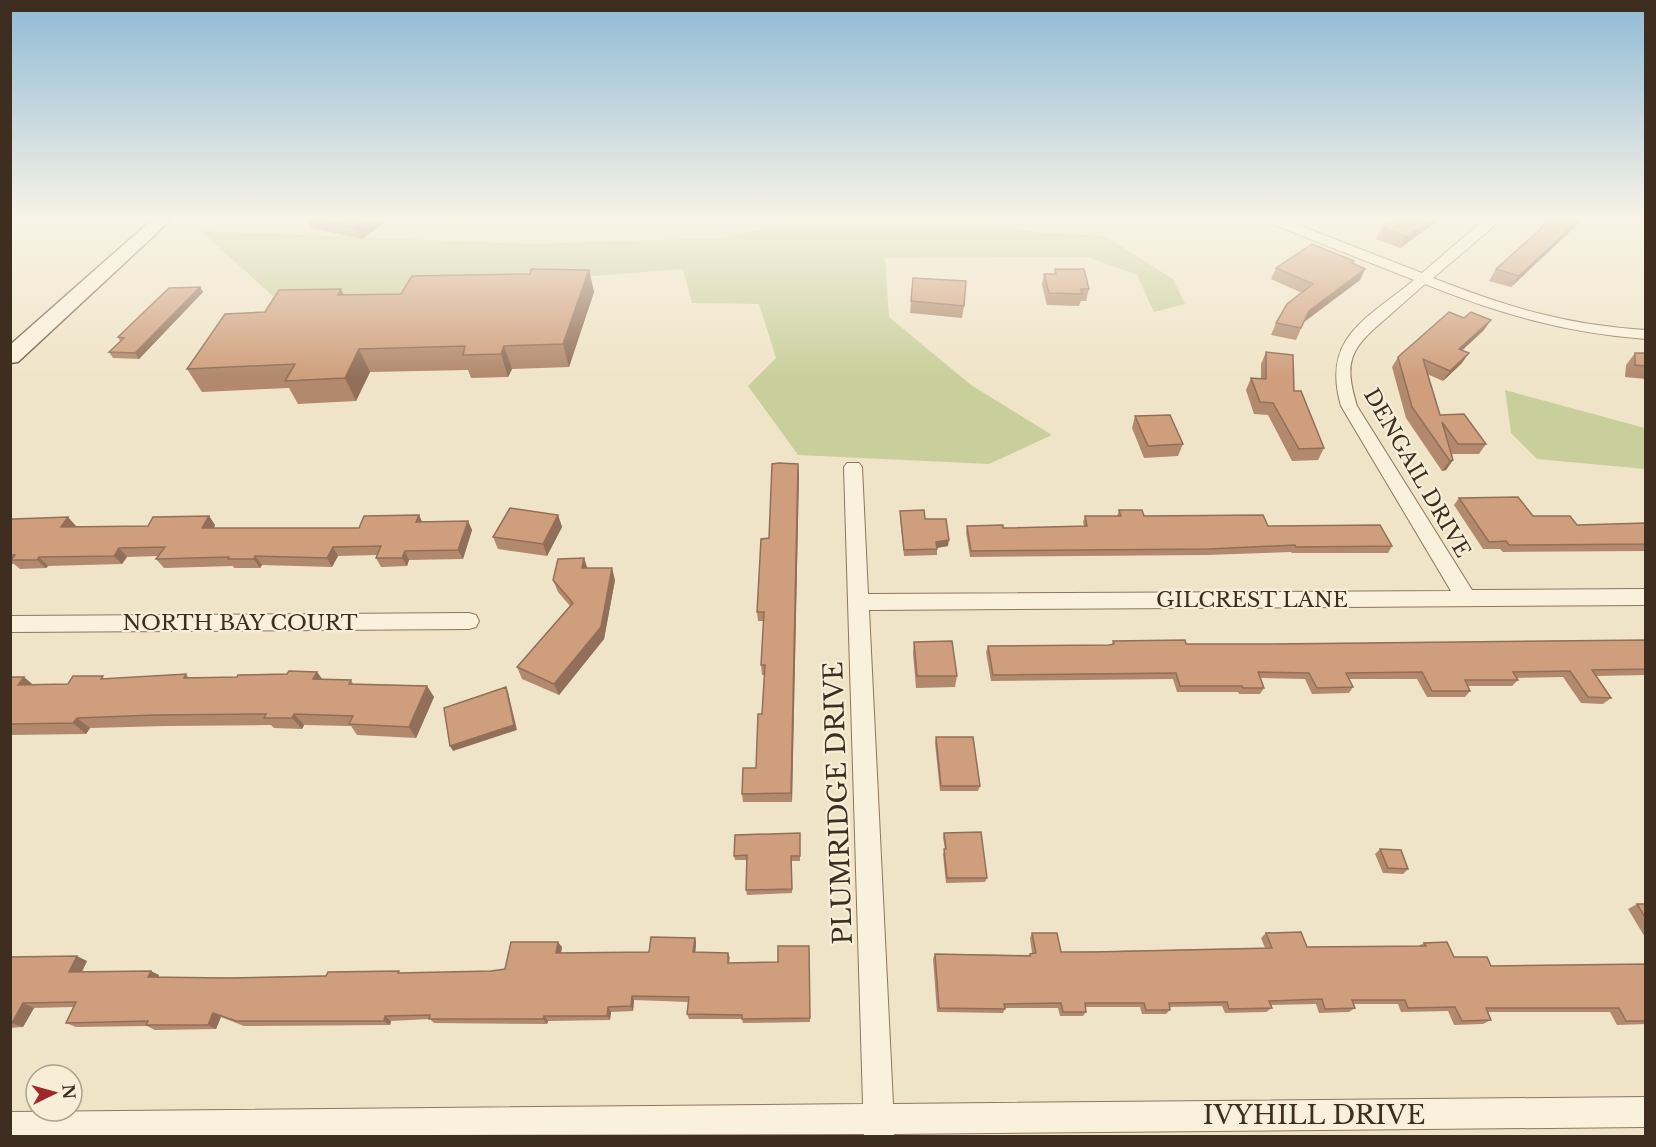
<svg xmlns="http://www.w3.org/2000/svg" width="1656" height="1147" viewBox="0 0 1656 1147" font-family="'Libre Baskerville',serif">
<style>
.green{fill:#c9cf9b}
.lines{fill:none;stroke-linecap:round;stroke-linejoin:round}
.street-casing{stroke:#8d765c;stroke-width:2}
.secondary-casing{stroke:#6f573f;stroke-width:3}
.street{fill:#faf1dc;fill-rule:evenodd}
.secondary{fill:#faf1dc;fill-rule:evenodd}
.wall{fill:#b2896c}
.shaded-wall{fill:#916f58}
.building{fill:#cf9f7d;stroke:#916f58;stroke-width:1.5}
.labels{text-anchor:middle;dominant-baseline:central;stroke-width:4.5;stroke-linejoin:round;paint-order:stroke}
.street-label{font-size:21px;fill:#3d2e20;stroke:#f7eed8}
.near-street-label{font-size:26px;fill:#3d2e20;stroke:#f7eed8}
</style>
<rect width="100%" height="100%" fill="#f0e4c8"/>
<path class="green" d="M818 217H968L995 225 1044 233 1105 236 1173 279 1185 304 1154 312 1137 275 1087 257 885 258 889 317 971 385 1052 435 989 464 798 455 748 386 776 358 759 304 692 303 683 269 528 281 423 275 402 295 275 298 201 231 531 244 721 238Z
M1505 390 1645 428V469L1537 459 1511 433Z"/>
<g class="lines">
<g class="street-casing">
<path id="street" d="M1261 217H1278L1422 273 1487 217H1500L1493 227 1433 278C1507 307 1565 325 1646 330V339C1565 333 1500 314 1425 284 1411 296 1397 309 1383 321 1349 350 1344 363 1357 406L1472 590 1646 589V605L869 610 893 1104 1646 1097V1127L894 1134V1136H864V1134L10 1136V1112L863 1104 844 467 847 463H859L862 467 868 594 1451 591 1341 406C1321 337 1367 319 1414 280L1262 220Z
M469 613 476 615 479 621 476 627 469 629 10 632V616Z"/>
</g>
<g class="secondary-casing">
<path id="secondary" d="M155 217H174L18 362 10 363V345Z"/>
</g>
<use href="#street" class="street"/>
<use href="#secondary" class="secondary"/>
</g>
<path class="wall" d="M306 217H392L362 239 311 228Z
M427 217H466L459 223Z
M1396 217H1439L1436 222 1400 248 1376 239 1382 227Z
M1544 217H1583L1577 225 1511 287 1489 281 1496 269 1539 231Z
M1353 264 1365 269 1360 280 1304 322 1296 340 1271 335 1276 323 1302 293 1271 279 1276 268Z
M1055 269 1089 289 1086 301H1081L1079 306 1047 305 1042 285 1044 274H1054Z
M589 270 594 292 569 367 512 369 508 377 471 378 468 370 370 372 356 401 298 404 289 388 202 392 187 369 265 312 344 295 401 294 530 274Z
M913 278 964 306 962 318 910 313Z
M200 287 203 292 139 359 113 358 109 352 120 341 118 337Z
M1484 330 1462 350V363L1443 381 1427 374 1440 415 1486 444 1479 454H1452L1453 460 1446 470 1442 471 1406 418 1392 367 1398 357Z
M1266 352 1294 391 1324 448 1318 460 1292 461 1268 415 1254 414 1246 390 1251 378 1261 379V364Z
M1635 353H1646V379L1625 377 1626 365Z
M1135 416 1183 444 1178 456 1144 458 1132 428Z
M799 474 792 802H743L742 794 756 768 762 714 765 675H762L761 665 764 621H758L757 612 769 538Z
M1459 498 1533 516 1577 525 1646 523V551L1503 552 1500 549H1483L1454 505Z
M1119 510 1144 516 1268 526 1392 546 1388 553H1292L1291 552 1206 555 970 557 966 532 967 526 1003 528 1084 526 1083 522 1085 516H1117Z
M900 511 925 519 948 546 937 548V555L904 556 900 517Z
M419 515 422 522 468 521 472 530 463 559 409 560 407 566 381 567 376 558 377 555 338 556 332 567 262 565 260 568H234L233 566 164 568 156 559 159 556 127 557 122 564 48 566 46 568 20 569 14 564H10L11 521 76 526V527L148 526 209 516 215 525 214 528H359Z
M558 515 562 527 547 556 498 549 493 537Z
M584 558 587 568 615 580 604 639 559 695 522 679 517 667 570 606 558 592 553 580Z
M1646 640V675L1596 676 1611 698 1603 704 1581 703 1563 677 1517 678 1518 680 1512 686H1468L1470 691 1465 697H1427L1417 679H1349L1353 687 1349 693 1312 694 1305 679 1261 678 1264 688 1260 694H1239L1238 692H1177L1173 679 991 681 986 652 988 646 1112 645 1113 641 1186 644H1273Z
M914 642 957 676 955 687 916 688 913 653Z
M317 672 322 679 351 680 353 684 427 686 434 697 416 738 357 735 351 726 304 725 302 729 274 728 271 725 166 726 90 728 86 734 10 735V677L34 685 68 684 105 679 186 674 189 678 237 677Z
M936 737 980 786 978 791H940L935 743Z
M800 833V861H792V893L747 895 746 890 747 860H735L734 856Z
M944 833 987 878 985 882 946 883 943 854 945 849 943 838Z
M1380 849 1408 869 1403 874 1383 873 1375 854Z
M1637 904H1646V939L1628 909Z
M1032 933 1061 952 1265 948 1261 938 1266 933 1307 947 1418 946 1424 943 1454 957 1491 966 1646 964V1024L1617 1025 1610 1012H1488L1491 1020 1483 1024 1454 1025 1448 1011 1401 1012 1398 1004H1353L1355 1008 1349 1012 1319 1013 1316 1004 1271 1005 1272 1008 1266 1012 1225 1013 1222 1006 1169 1007 1170 1010 1166 1014H1142L1140 1007H1086V1012L1083 1016H1060L1058 1008H1005L1003 1013 937 1012 933 959 935 954 1029 955 1030 954 1032 953 1030 938Z
M695 938 696 943 695 952 728 953 730 958 729 963 778 962 809 946 810 1022 743 1023 742 1019H689L687 1014 688 1002 634 1000 633 1011 611 1012 610 1020 548 1021 547 1024 434 1023 430 1019 391 1021 390 1025 244 1026 221 1017 216 1029 155 1030 147 1026 76 1027 66 1023 73 1007 34 1008 23 1027 10 1028V957L87 961 82 972 159 975V977L227 978 491 971 505 969 562 947 561 953 649 952Z"/>
<path class="shaded-wall" d="M372 217H392L362 239 357 228Z
M457 217H466L459 223Z
M1433 217H1439L1436 222 1400 248 1406 237Z
M1582 217H1583L1577 225 1511 287 1519 276Z
M1365 269 1360 280 1304 322 1309 311Z
M589 270 594 292 569 367 563 344Z
M200 287 203 292 139 359 135 353Z
M341 289 351 311 338 295Z
M1491 320 1484 330 1453 359 1459 349Z
M504 346 512 369 508 377 501 354Z
M359 349 370 372 356 401 345 378Z
M1469 353 1462 363 1443 381 1450 371Z
M1453 460 1446 470 1442 471 1450 461Z
M798 464 799 474 792 802 791 793Z
M419 515 423 524 416 522Z
M558 515 562 527 547 556 543 544Z
M209 516 215 525 209 537 202 528Z
M68 517 76 526 69 536 61 527Z
M468 521 472 530 463 559 458 550Z
M949 540 948 546 936 548V542Z
M333 547 338 556 332 567 327 558Z
M119 548 127 557 122 564 114 556Z
M405 551 409 560 407 566 402 558Z
M255 556 262 565 260 568 254 559Z
M39 557 48 566 46 568 37 560Z
M584 558 588 570 582 568Z
M612 568 615 580 604 639 559 695 554 684Z
M317 672 325 683 313 679Z
M24 677 37 688 18 685Z
M427 686 434 697 416 738 409 727Z
M506 687 508 692 517 730 453 751 450 746Z
M294 714 304 725 302 729 292 718Z
M77 718 90 728 86 734 73 723Z
M695 938 696 943 695 957 693 952Z
M558 942 562 947 560 958 556 953Z
M77 956 87 961 79 977 69 972Z
M151 971 159 975 156 982 148 977Z
M632 996 634 1000 633 1011 631 1006Z
M23 1003 34 1008 23 1027 12 1023Z
M608 1007 611 1012 610 1020 607 1016Z
M213 1013 221 1017 216 1029 208 1025Z
M385 1016 391 1021 390 1025 384 1021Z
M544 1016 548 1021 547 1024 543 1019Z"/>
<path class="building" d="M306 217H372L357 228Z
M1396 217H1434L1406 237 1382 227Z
M1547 217H1582L1519 276 1496 269 1544 226Z
M1312 244 1354 261 1352 263 1365 269 1309 311 1301 328 1276 323 1287 304 1313 284 1276 268Z
M531 269 589 270 563 344 504 346 501 354 463 355 465 346 359 349 345 378 285 381 295 364 187 369 225 314 265 312 279 290 341 289 338 295 401 294 412 276 530 274Z
M1055 269H1084L1089 289H1081L1082 294 1049 293 1044 274H1056Z
M913 278 966 281 964 306 911 301Z
M200 287 135 353 109 352 124 338 118 337 169 288Z
M1449 312 1464 318 1471 312 1491 320 1459 349 1469 353 1450 371 1423 359 1440 415 1464 414 1486 444H1458L1442 422 1453 460 1450 461 1412 407 1398 357Z
M1266 352 1293 355 1294 391H1301L1324 448 1299 449 1273 403 1260 402 1251 378 1266 379Z
M1635 353H1646V366L1635 365Z
M1170 415 1183 444 1148 446 1135 416Z
M779 463 798 464 791 793 742 794 743 768H756L758 714H762L765 665H761L764 612H757L761 539 769 538 772 464Z
M1518 497 1533 516H1570L1577 525 1646 523V544L1509 545 1506 541 1489 542 1459 498Z
M510 508 558 515 543 544 493 537Z
M924 510 925 519H946L949 540 936 542 937 549 904 550 900 511Z
M1119 510H1142L1144 516 1263 515 1268 526 1380 525 1392 546 1296 547 1295 545 1209 549 971 551 967 526 1003 525V528L1087 526 1085 516H1121Z
M419 515 416 522 468 521 458 550 405 551 402 558H376L381 546 333 547 327 558 255 556 254 559H228L229 557 156 559 165 547 119 548 114 556 39 557 37 560H11L15 555H10V521L13 519 68 517 61 527 148 526 153 517 209 516 202 528H359L364 516Z
M584 558 582 568H612L601 627 554 684 517 667 573 603 553 580 558 559Z
M1185 640 1186 644H1273L1646 640V669L1592 670 1611 698 1588 697 1570 671 1513 672 1518 680H1465L1470 691H1432L1422 672 1346 673 1353 687 1317 688 1309 673 1258 672 1264 688H1243L1242 686H1180L1176 673 993 675 988 646 1109 645 1114 644 1113 641Z
M952 641 957 676H917L914 642Z
M289 671 317 672 313 679 351 680 349 684 427 686 409 727 349 724 353 716 294 714 292 718H264L266 714 155 715 77 718 73 723 10 724V677H24L18 685 68 684 73 676H103L101 679 186 674 184 678 237 677 238 675 287 674Z
M506 687 514 725 450 746 444 708Z
M936 737H973L980 786H941Z
M981 832 987 878H947L944 849H946L944 833Z
M800 833V856H791L792 889 746 890 747 855 734 856 735 835Z
M1380 849 1401 850 1408 869 1388 868Z
M1637 904H1646V919Z
M1301 932 1307 947 1426 946 1424 943 1447 942 1454 957H1487L1491 966 1646 964V1021H1626L1619 1008H1486L1491 1020 1462 1021 1455 1007 1408 1008 1405 1000H1352L1355 1008 1325 1009 1322 999 1269 1001 1272 1008 1229 1009 1227 1002 1169 1003 1170 1010H1146L1144 1003H1085L1086 1012H1063L1061 1003 1004 1004 1005 1009 939 1008 935 954 1030 956V954L1036 953 1032 933H1057L1061 952H1093L1272 948 1266 933Z
M651 937 695 938 693 952 728 953V963L778 962V946H809L810 1018 742 1019V1015L687 1014 689 997 632 996 631 1006 608 1007 607 1016H544L543 1019H429L430 1015 385 1016 384 1021H236L213 1013 208 1025H146L148 1021 66 1023 76 1002 23 1003 12 1023H10V957L77 956 69 972 151 971 148 977 227 978 326 976 328 972 399 971 398 973 491 971 505 969 511 942H558L556 953 649 952Z"/>
<linearGradient id="sky" x2="0" y2="1"><stop stop-color="#8fbad6"/><stop offset="0.58" stop-color="#f8f3e6"/><stop offset="1" stop-color="#f8f3e6" stop-opacity="0"/></linearGradient>
<rect width="1656" height="377" fill="url(#sky)"/>
<g class="labels">
<g class="street-label">
<text transform="translate(1417 473) rotate(60)">DENGAIL DRIVE</text>
<text x="1252" y="600">GILCREST LANE</text>
<text x="240" y="623">NORTH BAY COURT</text>
</g>
<g class="near-street-label">
<text transform="translate(838 803) rotate(-92)">PLUMRIDGE DRIVE</text>
<text x="1314" y="1115">IVYHILL DRIVE</text>
</g>
</g>
<rect width="1656" height="1147" fill="none" stroke="#3d2e20" stroke-width="24"/>
<g transform="translate(54 1093) rotate(85)"><circle r="28" fill="#f7eed8" stroke="#ada18e" stroke-width="1.5"/>
<path d="M0-4.5L10 22L0 15L-10 22Z" fill="#9e2a2b"/>
<text y="-9" font-size="16" font-weight="bold" text-anchor="middle" fill="#3d2e20">N</text>
</g>
</svg>
